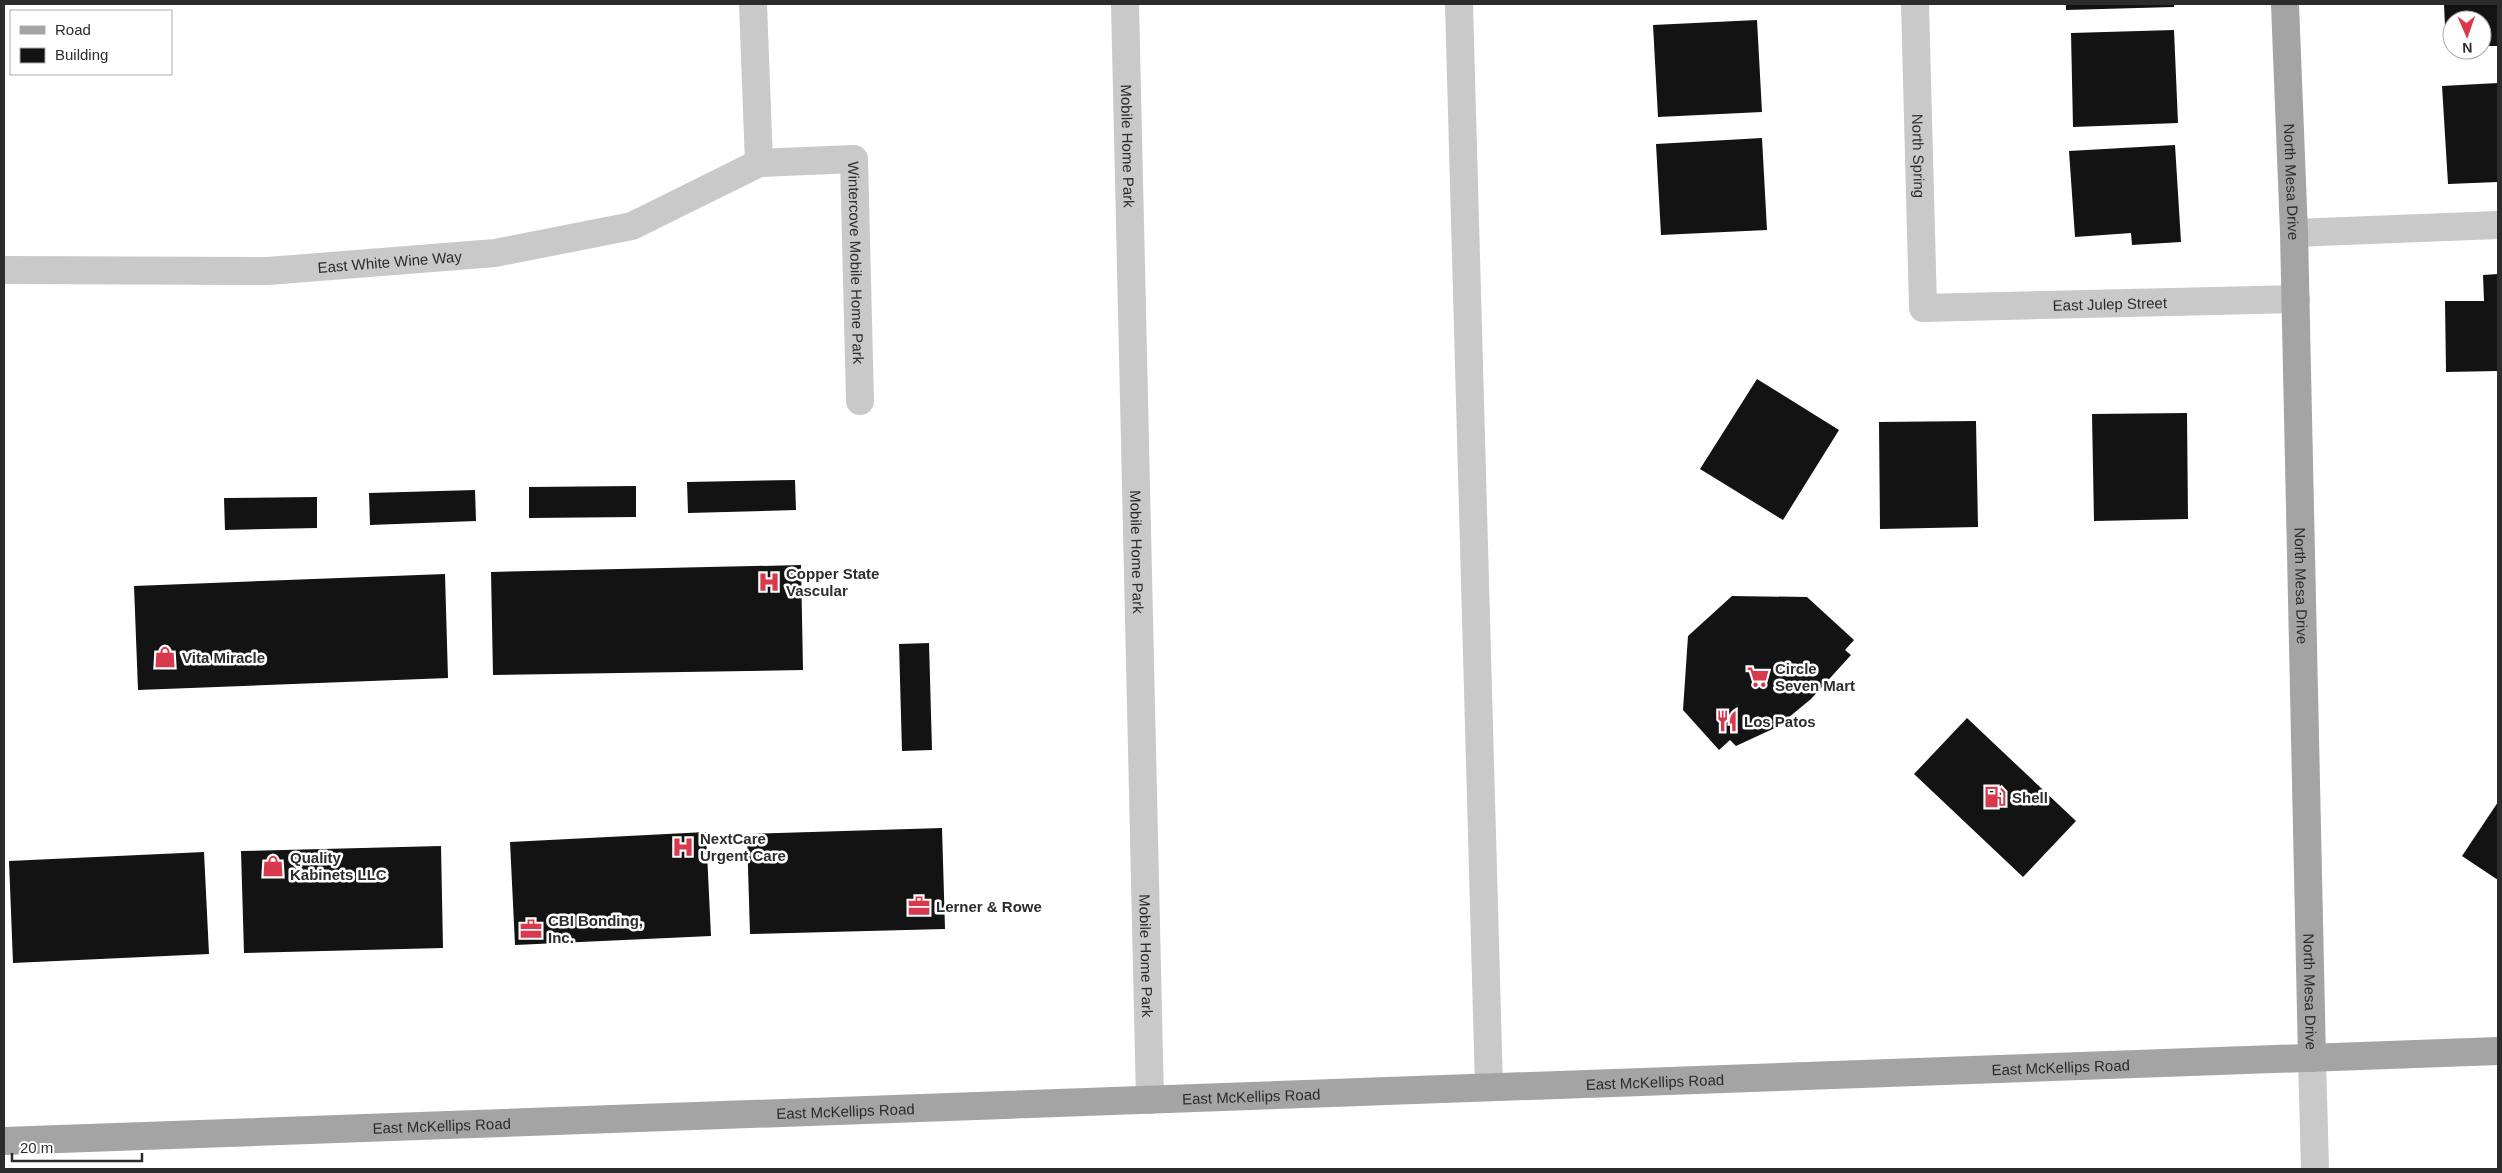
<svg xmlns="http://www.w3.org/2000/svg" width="2502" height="1173" viewBox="0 0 2502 1173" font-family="Helvetica,sans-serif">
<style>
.building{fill:#131313}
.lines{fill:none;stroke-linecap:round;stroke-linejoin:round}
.minor{stroke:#c9c9c9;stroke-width:28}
.major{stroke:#a4a4a4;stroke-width:28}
.labels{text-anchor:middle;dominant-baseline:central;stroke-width:5;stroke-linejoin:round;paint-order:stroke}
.street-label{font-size:15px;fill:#2c2c2c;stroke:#fff}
.poi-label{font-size:15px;font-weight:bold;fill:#2c2c2c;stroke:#fff;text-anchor:start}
</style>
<rect width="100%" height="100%" fill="#fff"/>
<path class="building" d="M2066 4H2174V7L2066 10Z
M2444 4H2498V46H2482V20H2452V48H2446Z
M1757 20 1762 112 1658 117 1653 25Z
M2174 30 2178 123 2073 127 2071 33Z
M2498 83V182L2448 184 2442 86Z
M1762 138 1767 230 1661 235 1656 144Z
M2175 145 2181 242 2132 245 2131 233 2075 237 2069 151Z
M2498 274V371L2446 372 2445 301H2484L2483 275Z
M1757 379 1839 430 1783 520 1700 469Z
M2187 413 2188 519 2094 521 2092 414Z
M1976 421 1978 527 1880 529 1879 422Z
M795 480 796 510 688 513 687 482Z
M636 486V517L529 518V487Z
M475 490 476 521 370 525 369 493Z
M317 497V528L225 530 224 498Z
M801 565 803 670 493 675 491 572Z
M445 574 448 678 138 690 134 586Z
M1732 596 1807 597 1854 640 1845 650 1851 655 1811 699 1777 727 1736 746 1730 740 1719 750 1683 710 1688 636Z
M929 643 932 750 902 751 899 644Z
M1967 718 2076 821 2023 877 1914 774Z
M2498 802V880L2462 856Z
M942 828 945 929 750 934 747 834Z
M706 832 711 936 515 945 510 842Z
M441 846 443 948 244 953 241 851Z
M204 852 209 954 13 963 9 861Z"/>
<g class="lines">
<g class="minor">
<path d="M753 4 759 163"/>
<path id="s1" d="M1125 4 1150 1100"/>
<path d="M1459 4 1489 1087"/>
<path id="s2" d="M1915 4 1923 308 2296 299"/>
<path d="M2294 233 2498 225"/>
<path id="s3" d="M4 270 268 271 495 253 632 226 759 163 854 159 860 401"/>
<path d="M2312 1058 2315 1169"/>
</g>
<g class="major">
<path id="s4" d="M2285 4 2294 233 2312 1058"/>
<path id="s5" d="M4 1141 2498 1051"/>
</g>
</g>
<defs>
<g id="hospital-bare" transform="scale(1.725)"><path d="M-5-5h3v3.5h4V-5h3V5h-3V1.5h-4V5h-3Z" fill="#d8394d" stroke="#fff" stroke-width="2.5" paint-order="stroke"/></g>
<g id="shop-bare" transform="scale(1.725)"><path d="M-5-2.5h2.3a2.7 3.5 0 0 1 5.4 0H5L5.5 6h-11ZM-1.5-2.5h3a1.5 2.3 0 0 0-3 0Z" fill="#d8394d" stroke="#fff" stroke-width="2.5" paint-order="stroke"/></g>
<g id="supermarket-bare" transform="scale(1.725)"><path d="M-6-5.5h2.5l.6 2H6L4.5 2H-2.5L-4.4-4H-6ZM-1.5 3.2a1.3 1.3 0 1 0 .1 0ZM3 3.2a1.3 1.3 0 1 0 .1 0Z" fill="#d8394d" stroke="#fff" stroke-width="2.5" paint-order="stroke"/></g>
<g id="restaurant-bare" transform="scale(1.725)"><path d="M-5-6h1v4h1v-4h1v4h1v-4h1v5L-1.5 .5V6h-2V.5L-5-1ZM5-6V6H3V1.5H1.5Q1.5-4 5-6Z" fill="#d8394d" stroke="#fff" stroke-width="2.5" paint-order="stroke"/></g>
<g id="fuel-bare" transform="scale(1.725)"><path d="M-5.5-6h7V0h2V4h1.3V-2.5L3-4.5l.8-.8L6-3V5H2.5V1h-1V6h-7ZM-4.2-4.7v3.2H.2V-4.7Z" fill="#d8394d" stroke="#fff" stroke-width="2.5" paint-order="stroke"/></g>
<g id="office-bare" transform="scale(1.725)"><path d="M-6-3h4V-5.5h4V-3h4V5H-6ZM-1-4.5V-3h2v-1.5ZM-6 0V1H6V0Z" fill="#d8394d" stroke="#fff" stroke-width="2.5" paint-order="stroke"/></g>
</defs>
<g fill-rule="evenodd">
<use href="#hospital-bare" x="769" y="582"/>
<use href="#shop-bare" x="165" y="657"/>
<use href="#supermarket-bare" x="1758" y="677"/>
<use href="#restaurant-bare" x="1727" y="721"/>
<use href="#fuel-bare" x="1995" y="797"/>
<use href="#hospital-bare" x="683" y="847"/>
<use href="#shop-bare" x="273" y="866"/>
<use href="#office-bare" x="919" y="906"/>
<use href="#office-bare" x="531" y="929"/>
</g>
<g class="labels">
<g class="street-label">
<text stroke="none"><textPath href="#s1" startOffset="142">Mobile Home Park</textPath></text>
<text stroke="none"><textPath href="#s2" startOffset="152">North Spring</textPath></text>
<text stroke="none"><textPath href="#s4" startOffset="178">North Mesa Drive</textPath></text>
<text stroke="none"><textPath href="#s3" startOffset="386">East White Wine Way</textPath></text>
<text stroke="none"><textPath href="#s3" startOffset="972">Wintercove Mobile Home Park</textPath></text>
<text stroke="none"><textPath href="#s2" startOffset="491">East Julep Street</textPath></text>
<text stroke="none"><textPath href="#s1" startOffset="548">Mobile Home Park</textPath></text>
<text stroke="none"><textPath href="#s4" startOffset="582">North Mesa Drive</textPath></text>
<text stroke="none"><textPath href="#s1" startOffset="952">Mobile Home Park</textPath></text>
<text stroke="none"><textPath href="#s4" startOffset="988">North Mesa Drive</textPath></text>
<text stroke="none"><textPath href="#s5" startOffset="2058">East McKellips Road</textPath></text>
<text stroke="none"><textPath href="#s5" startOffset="1652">East McKellips Road</textPath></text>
<text stroke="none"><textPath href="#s5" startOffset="1248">East McKellips Road</textPath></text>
<text stroke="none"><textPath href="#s5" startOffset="842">East McKellips Road</textPath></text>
<text stroke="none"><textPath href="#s5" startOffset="438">East McKellips Road</textPath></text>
</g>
<g class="poi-label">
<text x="786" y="573">Copper State<tspan x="786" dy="17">Vascular</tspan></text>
<text x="182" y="657">Vita Miracle</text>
<text x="1775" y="668">Circle<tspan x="1775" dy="17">Seven Mart</tspan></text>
<text x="1744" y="721">Los Patos</text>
<text x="2012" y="797">Shell</text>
<text x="700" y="838">NextCare<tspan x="700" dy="17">Urgent Care</tspan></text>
<text x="290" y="857">Quality<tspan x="290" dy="17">Kabinets LLC</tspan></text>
<text x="936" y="906">Lerner &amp; Rowe</text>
<text x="548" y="920">CBI Bonding,<tspan x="548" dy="17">Inc.</tspan></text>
</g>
</g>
<rect width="2502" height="1173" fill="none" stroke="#2c2c2c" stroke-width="10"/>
<rect x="10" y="10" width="162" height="65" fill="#ffffff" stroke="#ababab"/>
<rect x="20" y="26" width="25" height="8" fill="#a4a4a4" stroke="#ababab"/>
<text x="55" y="35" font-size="15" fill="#2c2c2c">Road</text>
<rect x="20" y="48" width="25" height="15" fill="#131313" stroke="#ababab"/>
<text x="55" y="60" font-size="15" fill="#2c2c2c">Building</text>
<g transform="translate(2467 35) rotate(178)"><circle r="24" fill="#ffffff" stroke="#ababab"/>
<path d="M0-4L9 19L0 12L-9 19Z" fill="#d8394d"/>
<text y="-8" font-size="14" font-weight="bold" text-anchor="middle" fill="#2c2c2c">N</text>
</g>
<path d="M12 1153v8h130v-8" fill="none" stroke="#2c2c2c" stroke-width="2.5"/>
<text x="20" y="1153" font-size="15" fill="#2c2c2c" stroke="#ffffff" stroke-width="4" paint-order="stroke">20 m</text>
</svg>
